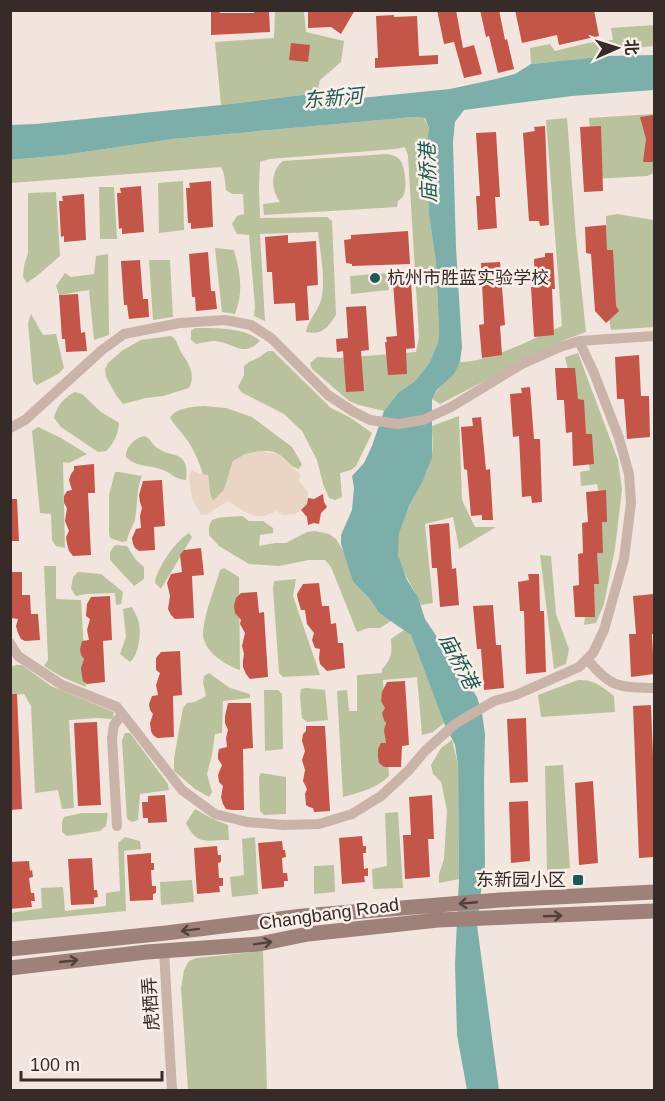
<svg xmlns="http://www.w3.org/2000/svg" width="665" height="1101" viewBox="0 0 665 1101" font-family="Arial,'Noto Sans SC',sans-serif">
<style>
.green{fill:#bac19d}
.plaza{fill:#ead4c4}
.water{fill:#7cafaa}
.building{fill:#c45549}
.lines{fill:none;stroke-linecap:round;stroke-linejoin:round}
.minor{stroke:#cab3a9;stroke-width:10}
.secondary{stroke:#9e827a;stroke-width:15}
.oneway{stroke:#51413d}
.poi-dot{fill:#1f5954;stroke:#faf0ea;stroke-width:2}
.labels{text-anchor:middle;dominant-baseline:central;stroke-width:5;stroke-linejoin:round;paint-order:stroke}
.poi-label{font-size:18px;fill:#372b29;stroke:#faf0ea;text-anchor:start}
.street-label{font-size:18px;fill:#372b29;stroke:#faf0ea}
.water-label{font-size:20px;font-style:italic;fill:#1f5954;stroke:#faf0ea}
</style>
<rect width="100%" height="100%" fill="#f2e5dd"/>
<path class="green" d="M275 10 304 11 306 32 344 41 341 62 320 80 317 93 221 105 215 42 274 38Z
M654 25V46L622 49 608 56 531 64 530 48 550 44 555 51 588 43 613 40 611 28Z
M654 114V173L647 176 593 179 589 118Z
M414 117 424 118 429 128 426 149 429 215 436 262 439 330 438 342 430 362 415 381 398 393 384 411 359 405 349 401 312 369 310 363 317 357 339 358 416 352 419 337 408 156 405 147 395 149 269 159 260 162 259 189 260 218 327 217 332 221 336 315C327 328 323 335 306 332 308 321 316 313 320 303 327 285 320 251 318 232L260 234 265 321 254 316 255 307 249 235 237 234 232 224 237 216 244 214 243 194H232L226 190 224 174 221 167 11 183V160L64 155 173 139Z
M567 118 576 237 586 332 564 340 440 404 432 399C440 385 452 376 460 362 490 362 534 338 562 326L546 120Z
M387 154C392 155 397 156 400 160 405 166 407 186 404 194 403 198 401 198 398 201L397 207 264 215 263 204 280 202C271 190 270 171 283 161Z
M183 181 184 230 159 233 158 183Z
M99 187H114L117 239H100Z
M56 192 60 256 38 275 27 283 23 277 24 266 28 253V193Z
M617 214 654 220V327L611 330 607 309 606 216Z
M215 248 234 250C240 273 244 290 235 314L222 312Z
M108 254 109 335 94 340 89 290 59 295 56 286 65 273 71 277 94 274 96 256Z
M149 260H170L173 317 153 320Z
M387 273 389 290 351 294 350 276Z
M31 314 43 335 56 334 64 368 58 374 37 385 33 381 28 323Z
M195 328C214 328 246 327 260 341 242 358 235 343 215 341 209 341 203 343 196 344L191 340V331Z
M171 336C178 340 177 345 181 352 189 364 196 374 189 388L163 396 146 398 123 404 116 395 106 377 105 369 108 363 123 350 141 340Z
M268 351H273L331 408 351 418 372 433 356 466 351 470 340 473 342 497 335 500 329 498 323 484 317 460 302 431 284 414 241 392 238 387 244 375V366L249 362 258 358Z
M578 353 618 460 622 490 615 548 604 604 596 623 584 625 600 497 597 484 581 486 580 472 590 470 565 357Z
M75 392 82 394 101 412 119 423C118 435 114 443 106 451L98 452 61 427 54 418C57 406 63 398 75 392Z
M204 406 226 408 252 417 292 447 302 464 299 469C289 466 288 461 280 455 266 445 247 456 233 461L224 490 213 501 210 494 208 475H203C199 461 193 447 184 436 179 429 173 424 170 417 178 407 192 407 204 406Z
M459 416 462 500 475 527H496L459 549 453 517 425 524 433 603 421 605C415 588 401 573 398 554 393 517 424 491 431 459 434 449 432 436 432 426Z
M38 427 61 438 87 454 69 463 63 462 65 548 56 546 52 540 51 514 40 513 32 431Z
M145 436C151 439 151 443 156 447 170 459 190 448 186 480 174 479 173 474 163 470 151 465 135 467 126 457 125 448 135 437 145 436Z
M115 472H119L142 476C136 490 138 504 135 519 133 527 128 533 127 541L122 542 110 538 109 533V495Z
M242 516 249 521H263L273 528V533L260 535 259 546 275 543H286L307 532 315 531 329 534 336 539 345 554 353 582 369 598 379 613 391 621 380 628H368L357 632 331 567 325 560H309L279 566 249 564 219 546 209 535V526L212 520C221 516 232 517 242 516Z
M189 533 192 537 161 589 155 583C156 569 177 539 189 533Z
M115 545 127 546 136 560 144 567V579L134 586 110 560V552Z
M540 555 551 556 556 614 569 649 566 664 554 669Z
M44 566H56V599L81 600 86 687 62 677 44 666 48 660Z
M224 568 239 577 240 670C226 665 209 655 204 640 199 627 216 585 220 570Z
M78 572 101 574 123 592 121 604 116 605 115 593 87 594 76 596 71 589 73 577Z
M296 579 293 596 320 675 283 677 279 673 273 588 274 581Z
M132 607C134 611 137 616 138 620 142 631 139 655 130 662L120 654 126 637 123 609Z
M404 630 411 635 444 723 433 732 422 735 417 677 383 680 389 776C376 789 360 792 343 797L337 691 347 690 349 711H357V675L382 673V669C392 659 392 653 391 639Z
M16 665H22L51 686 114 712 113 719 97 718 69 720 74 808 62 809 58 790 35 793 31 706 24 694 11 695 10 667Z
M209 673 230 688 250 694V698L223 701 222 733 215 734 212 755 207 774 212 792 209 797 195 789 174 771V758L183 708 187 703 195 702 206 696 203 682 204 676Z
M578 680C595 680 601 686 614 696L615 712 541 717 538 695Z
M306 688 325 690 328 720 307 722 302 718 300 697 301 689Z
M264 690H278L282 694 283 749 265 751Z
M125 733H130L168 784 169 790 140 794 138 820 132 822 127 819 122 741Z
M452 740 458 765 459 879 439 883V874L444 859 447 810 441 782 433 774 431 765 441 748Z
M563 765 570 868 547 871 545 766Z
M261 773 286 777V814L264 815 260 811 259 777Z
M195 809 211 818 228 825 229 840C206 840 197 846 186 823Z
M398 812 403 888 373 889 372 869 387 866 385 813Z
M82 813H108L106 826 100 831 67 836 62 832V822L64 817Z
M125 837 140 841 141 849 124 851 126 911 11 922V913L42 908 41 888 63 887 65 911 106 906V893L120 891 118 843Z
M255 837 258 894 232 897 230 877 244 875 242 839Z
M334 865 335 892 314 894V866Z
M192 880 194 902 161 905 160 882Z
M263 951 267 1090H188L181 988 184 970 189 961 196 958Z"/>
<path class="plaza" d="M258 451 278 454 300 474 299 481 308 492 307 504 301 510 295 514 283 515 276 511 264 516H255L245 512 228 501 215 509 208 514 201 515 192 498 189 476 192 470 199 474 208 475 210 494 213 501 224 490 233 461 245 454Z"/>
<path class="water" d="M654 55V90L572 96 464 110 455 122 453 142 456 248 462 347 460 362 454 374 437 390 432 399V458L423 481 409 506 399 533 398 555 407 580 418 597 425 619 477 697 482 713 485 734 484 781 485 864 484 879 481 891 477 925 499 1090H467L457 1035 455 964 459 879 458 765 455 745 444 723 411 635 379 613 369 598 353 582 341 544V535L352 510 354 488 352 476 364 463 372 446 384 411 398 393 415 381 430 362 438 342 439 330 436 262 429 215 426 149 429 128 425 118 414 117 173 139 64 155 11 160 10 125 36 124 221 105 317 93 331 98 351 99 450 89 496 79 515 74 531 64 608 56Z"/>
<path class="building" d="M211 10H219L220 13H254V10H269L270 32 211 35Z
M308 10H355L341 34 331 27 308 28Z
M437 10H456L463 48 474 45 482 74 464 78 454 42 444 44Z
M480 10H499L505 40 507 39 514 69 498 73 489 36 486 37Z
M515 10H594L599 36 559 45 557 35 522 43Z
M394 15V17L417 16 419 56 438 55V64L375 68V58H378L376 16Z
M291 43 310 45 308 62 289 60Z
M654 115V162H643L646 139 640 117Z
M545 126 549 225 540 226 539 221H529L523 133 535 131 534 127Z
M601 126 603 191 584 192 580 127Z
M496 132 500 197H495L497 228 478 230 476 196H480L476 133Z
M211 181 213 227 191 229V223H188L186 188H190L189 183Z
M141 186 144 232 122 234V228L119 229 117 193H121L120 188Z
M84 194 86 240 64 242V236L61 237 59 201H63L62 196Z
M606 225 607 250H613L616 306 619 311 606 323 595 311 591 254 586 253 585 227Z
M408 231 410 264 352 266V264L346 263 344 240 351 239V235Z
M288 235V243L316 241 318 285 307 286 309 320 296 321 295 303 274 304 272 272H267L265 237Z
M208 252 211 291H215L217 309 196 311 195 297H192L189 254Z
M545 253H553L555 289H552L554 335 534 337 531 287H535L534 259 545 257Z
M140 260 143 299H148L149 317 129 319 127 305H124L121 261Z
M500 262 505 325 500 326 502 355 482 358 479 325 484 324 481 263Z
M411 281 415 348 406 349 407 374 388 375 385 342H387L386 337 397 336 393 283Z
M78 294 81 333 85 332 87 351 66 352 65 339H62L59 295Z
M366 306 369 350 361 351 364 391 346 392 343 351 337 352 336 339 348 338 346 307Z
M639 355 641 396H649L650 437 627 439 624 399H617L615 357Z
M555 368H575L578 399 584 400 586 434H592L594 464 573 466 572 432 566 433 564 400H557Z
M530 387 534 439H540L542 502 532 503 531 496 522 497 519 436 513 437 510 394 522 393 521 388Z
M481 417 486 470 490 469 493 520H482V515L471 516 467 470 464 469 461 427 473 426 472 418Z
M94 464 95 493H88L91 555 73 556 69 551 67 544 66 537 69 531 65 521 67 508 64 503V496L67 491 72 490 69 480 71 474 74 470V466Z
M162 480 165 526 154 527 155 550 139 551 135 548 133 544 132 538 136 529 141 528 140 516 142 508 140 502 139 495 143 481Z
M606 490 607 522H602L603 553H597L599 584H594L595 617H575L573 586 579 585 578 554 583 553 582 523 588 522 586 492Z
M323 494 324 502 327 507 321 513 319 524 314 523 308 525 307 517 301 510 307 504 308 498 314 499Z
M10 499H17L19 541H10Z
M449 523 452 569 456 568 459 605 440 607 437 568H432L429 525Z
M201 548 204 575 192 576 194 618 175 619 171 615 168 609 170 596 167 583 171 574 182 572 180 555 184 550Z
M10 572H22V595H30L31 614H38L40 640 25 641 21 639 18 633 16 626 18 619 10 618Z
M528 574H539L540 611H544L546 672 526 674 524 611H520L518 582 529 580Z
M319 583 322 606H329L331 624 336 623 338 643H343L345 668 327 671 320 664 319 658 320 649 315 648 312 640 314 633 307 624 305 610H301L298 600 297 594 303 584Z
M257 592 259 613 264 612 268 677 250 679 246 674 243 667V661L244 654 242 646 245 633 240 624 241 620 235 613 234 606 236 598 241 593Z
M654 594V634H652L654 674 631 677 629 634H636L633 596Z
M110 596 112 640 103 641 105 682 87 684 83 681 82 676 81 668 84 659 81 655 80 649 82 641 89 640 87 630 90 619 86 616 87 604 91 597Z
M493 605 496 645H501L504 688 484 690 481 649H477L473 606Z
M180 651 182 695 173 696 174 737 157 738 153 735 151 731 150 723 153 714 150 710 149 704 152 696 158 695 156 685 160 673 156 670V658L161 652Z
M405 681 409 745 402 746 401 767H384L379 763 378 757V749L381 743H386L384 730 386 723 384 720 382 713 385 708 381 701 382 692 387 682Z
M10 694H17L22 809 10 810Z
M228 703H251L253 748 243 749 244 810H232L226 809 223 804 221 797 223 786 219 782 218 775 222 765 218 759V754L219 749 227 747 226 738 228 730 225 723V716Z
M651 705 654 781V857L639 858 633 706Z
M526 718 528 782 510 783 507 719Z
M97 722 101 805 78 806 74 723Z
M306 726H325L330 811 314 812 313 808 309 807 306 805 305 794 307 789 303 781 305 770 302 760 305 751 302 741 303 734 306 731Z
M593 781 598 863 579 865 575 783Z
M165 795 167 822 148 823V818H143L142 802H148V796Z
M432 795 434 839H428L430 877 405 879 403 835H411L409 797Z
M528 801 530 861 511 863 509 802Z
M362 836 363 846H366V853H363L364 869 368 868V876H364L365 882 342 884 339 838Z
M282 841 283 850H285L286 857 282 858 283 873H287L288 881H284V887L262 889 258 843Z
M217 846 218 855H221V862L218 863 219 878H223V886H219L220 892 197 894 194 848Z
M151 853V863H154V870H151L152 886H156V893L153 894V900L130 901 127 855Z
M92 858 94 890H97L98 897 94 898V904L71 905 68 859Z
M29 861 30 871 32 870 33 877 29 878 31 893H34L35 901H31L32 907 10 909V862Z"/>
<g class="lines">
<path class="minor" d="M10 428 25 420 102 350 124 334 180 323 225 320 251 325 271 338 328 395 354 412 370 420 398 424 423 420 451 407 522 364 560 347 579 341 654 336
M10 643 18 656 62 685 117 707 182 790 215 814 247 822 284 825 319 824 352 814 381 796 408 771 425 751 455 724 494 701 516 695 579 667 593 653 604 630 624 559 631 503 629 474 619 438 594 373 579 341
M587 659C611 688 618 687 654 688
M117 826 112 738 114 725 122 714
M164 951 172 1090"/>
<path class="secondary" d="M10 949 166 933 303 916 500 900 654 892
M10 968 147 952 259 944 308 934 438 920 654 911"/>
</g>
<defs><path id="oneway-shaft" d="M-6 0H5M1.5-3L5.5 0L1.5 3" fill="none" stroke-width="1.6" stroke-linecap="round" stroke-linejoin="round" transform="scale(1.5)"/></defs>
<g class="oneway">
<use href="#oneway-shaft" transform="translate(468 903) rotate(175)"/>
<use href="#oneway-shaft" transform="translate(553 916) rotate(-2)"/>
<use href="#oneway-shaft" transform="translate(190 930) rotate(173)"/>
<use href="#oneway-shaft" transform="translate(263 943) rotate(-9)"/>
<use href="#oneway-shaft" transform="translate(69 961) rotate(-6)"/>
</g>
<g class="poi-dot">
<circle cx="375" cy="278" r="6"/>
<rect x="572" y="874" width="12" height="12" rx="3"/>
</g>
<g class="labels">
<g class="poi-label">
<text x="387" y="278">杭州市胜蓝实验学校</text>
<text x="566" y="880" text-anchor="end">东新园小区</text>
</g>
<g class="street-label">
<text transform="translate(329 914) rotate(-8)">Changbang Road</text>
<text transform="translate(151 1004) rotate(-94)">虎栖弄</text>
</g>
<g class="water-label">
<text transform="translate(333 98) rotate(-5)">东新河</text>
<text transform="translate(428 173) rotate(-92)">庙桥港</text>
<text transform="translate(459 661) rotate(62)">庙桥港</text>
</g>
</g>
<rect width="665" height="1101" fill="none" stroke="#372b29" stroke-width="24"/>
<g transform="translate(617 48) rotate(87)" stroke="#faf0ea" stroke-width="4.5" paint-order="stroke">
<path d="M0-4.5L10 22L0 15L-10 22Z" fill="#372b29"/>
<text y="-9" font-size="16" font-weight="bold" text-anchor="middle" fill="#372b29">北</text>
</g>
<path d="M21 1071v9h141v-9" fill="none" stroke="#372b29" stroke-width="3"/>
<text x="30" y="1071" font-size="18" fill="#372b29" stroke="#faf0ea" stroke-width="4.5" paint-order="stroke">100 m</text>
</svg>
